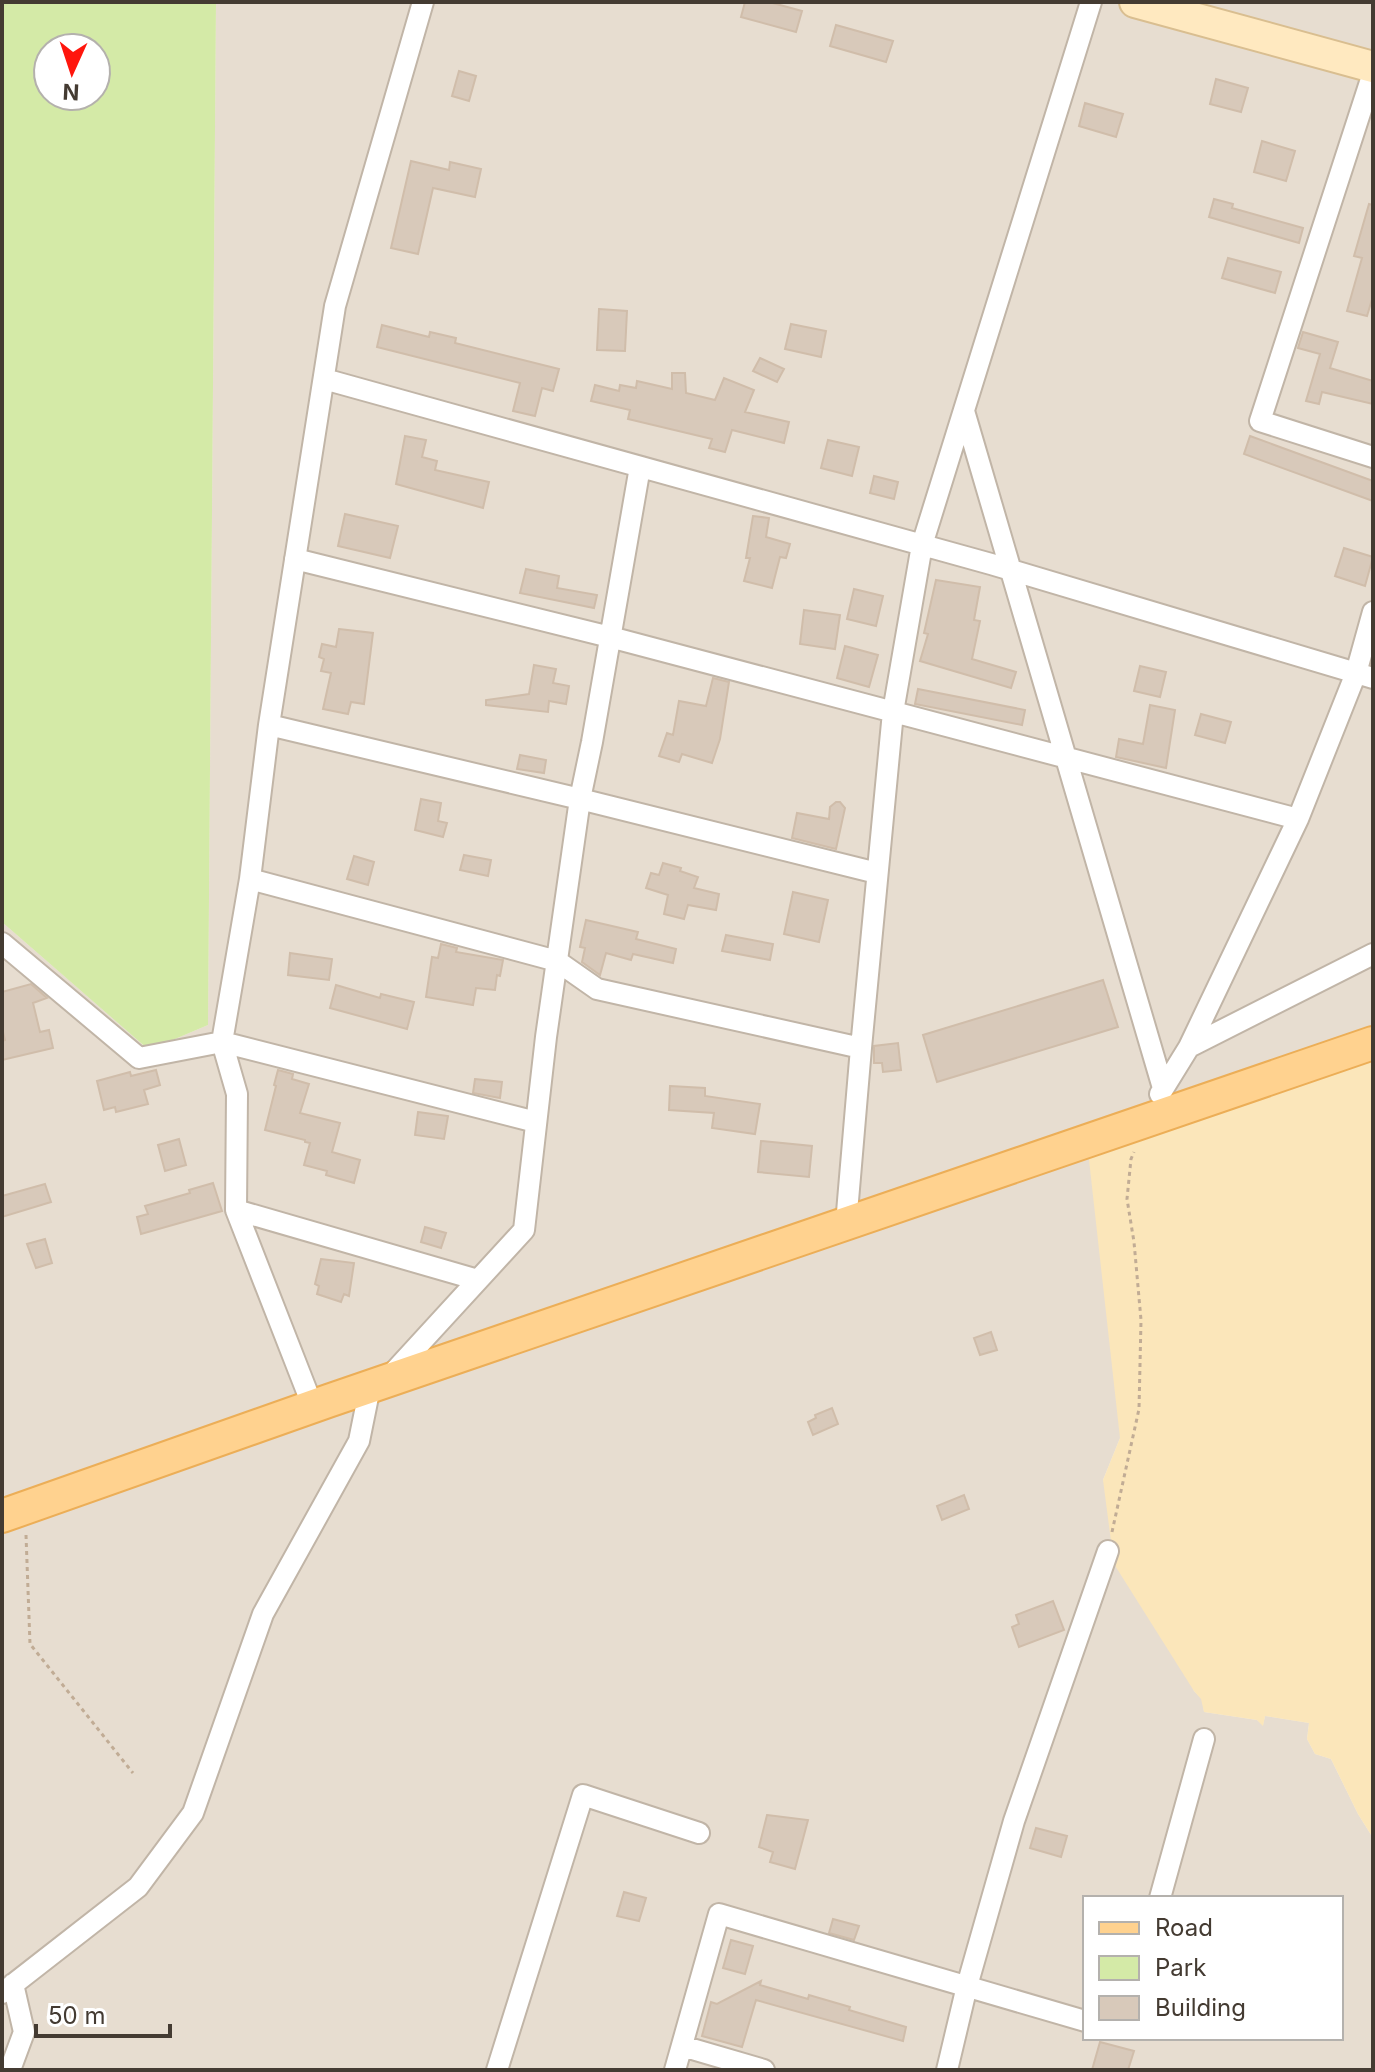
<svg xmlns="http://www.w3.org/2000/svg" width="1375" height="2072" viewBox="0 0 1375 2072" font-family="Inter,sans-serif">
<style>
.residential{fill:#e7ddd0;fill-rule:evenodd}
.green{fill:#d4eaa7;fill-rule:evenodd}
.sand{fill:#fbe6ba}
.building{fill:#d8c9ba;stroke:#d0bdaa;stroke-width:2}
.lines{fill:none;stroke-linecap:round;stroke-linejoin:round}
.minor-casing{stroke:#c1b5a7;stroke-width:24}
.secondary-casing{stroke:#d9be90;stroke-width:34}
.primary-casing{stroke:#ecae57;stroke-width:36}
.path{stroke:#c1ac95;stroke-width:3;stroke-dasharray:4 4;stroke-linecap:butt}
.minor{stroke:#fff;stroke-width:20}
.secondary{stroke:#ffe9c0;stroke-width:30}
.primary{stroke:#ffd28f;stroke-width:32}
</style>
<rect width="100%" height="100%" fill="#f3ece2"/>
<path class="residential" d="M216 2H1373V1029L1120 1438 1103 1480 1194 1691 1202 1699 1204 1712 1257 1720 1263 1725 1265 1716 1309 1723 1307 1739 1315 1754 1331 1759 1358 1814 1373 1838V2070H2V922L149 1050 208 1025ZM1085 1898H1341V2038H1085Z"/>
<path class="green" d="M2 2H216L208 1025 149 1050 2 922ZM48 48H96V96H48Z"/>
<path class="sand" d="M1373 1029V1838L1358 1814 1331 1759 1315 1754 1307 1739 1309 1723 1265 1716 1263 1726 1257 1720 1204 1712 1201 1699 1194 1691 1114 1564 1103 1480 1120 1438 1087 1142Z"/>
<path class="building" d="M745 2H769L802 11 796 32 741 17Z
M836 25 893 41 886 62 830 46Z
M459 71 476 76 469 101 452 96Z
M1216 79 1248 88 1241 112 1210 104Z
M1085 103 1123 114 1116 137 1079 126Z
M1262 141 1295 151 1286 181 1254 172Z
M411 161 449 170 450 162 481 169 475 197 433 188 418 254 391 248Z
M1214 199 1233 204 1232 208 1303 228 1299 243 1209 217Z
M1369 204 1373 205V296L1367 316 1347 311 1362 258 1354 256Z
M1228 258 1281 272 1275 293 1222 278Z
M599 309 627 311 625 351 597 350Z
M791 324 826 331 821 357 785 349Z
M382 325 429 337 430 332 456 338 455 343 559 369 553 391 542 388 535 416 513 411 520 383 377 347Z
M1303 332 1338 342 1330 368 1373 381V404L1322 392 1319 404 1306 401 1320 354 1298 348Z
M760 358 784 369 777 382 753 371Z
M672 373H685L686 393 715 400 724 378 754 390 745 412 789 422 784 443 732 430 725 452 709 448 712 439 628 419 630 410 591 401 595 385 619 391 620 385 636 388 637 381 672 389Z
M405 436 426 440 422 457 437 461 435 470 489 482 483 508 396 484Z
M1250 436 1373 481V501L1244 454Z
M828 440 859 447 852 476 821 468Z
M874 476 898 482 894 499 870 493Z
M345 514 398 526 390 558 338 546Z
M753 516 769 518 766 537 790 544 786 558 780 557 772 588 744 581 750 558H746Z
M1344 548 1373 557 1365 586 1335 576Z
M526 569 559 576 557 588 597 595 594 608 520 593Z
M936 580 980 587 974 620 980 621 972 659 1016 672 1011 688 920 661 928 634 924 633Z
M854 589 883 596 876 626 847 619Z
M804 610 840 615 835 649 800 644Z
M339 629 373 633 364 704 351 702 348 714 323 709 331 673 321 671 324 659 319 657 322 644 336 647Z
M845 646 878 655 869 687 837 678Z
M534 665 556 669 553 683 569 686 566 704 549 701 548 712 486 705V700L529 694Z
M1140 666 1166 672 1160 697 1134 691Z
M713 678 729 682 720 739 712 763 682 754 679 762 659 756 667 733 673 735 679 701 706 706Z
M918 689 1025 710 1022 725 915 704Z
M1150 705 1175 710 1166 768 1116 757 1119 739 1143 744Z
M1201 714 1231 722 1225 743 1195 735Z
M520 755 546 760 544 773 517 769Z
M421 799 441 803 438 821 447 823 443 837 415 830Z
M836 802H840L845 808 836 849 792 838 797 813 829 819 830 807Z
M464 855 491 860 488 876 460 870Z
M354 856 374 862 368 885 347 879Z
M663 863 681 868 680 871 698 877 694 888 719 894 716 910 688 905 684 919 664 914 668 895 646 888 651 873 659 875Z
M793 892 828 900 819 942 784 934Z
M586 920 638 932 636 939 676 949 673 963 633 954 631 960 606 953 600 975 582 962 585 948 580 947Z
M726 935 773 944 770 960 722 951Z
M441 944 457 948 456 952 503 960 500 976 497 975 495 990 476 988 473 1005 426 997 432 957 438 958Z
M290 953 332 959 329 980 288 975Z
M1103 980 1118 1027 937 1082 923 1035Z
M31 984 47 998 33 1003 40 1032 49 1030 53 1048 2 1060V1041L5 1040 2 1028V992Z
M336 985 380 998 381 994 414 1002 407 1029 330 1008Z
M898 1043 901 1070 883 1072 882 1063H874V1046Z
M156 1070 160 1085 144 1090 148 1104 116 1112 115 1107 104 1110 97 1081 130 1072 131 1076Z
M278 1070 293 1074 292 1079 309 1084 300 1113 340 1123 332 1152 360 1160 354 1183 326 1175 327 1171 304 1165 310 1143 305 1142V1140L265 1130 276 1086 274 1085Z
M475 1079 502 1082 500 1098 473 1093Z
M670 1086 705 1088V1096L760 1104 755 1134 712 1128 714 1113 669 1110Z
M418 1112 448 1116 444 1139 415 1135Z
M179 1139 186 1165 165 1171 158 1145Z
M761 1141 812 1146 809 1177 758 1172Z
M213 1183 222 1211 141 1234 137 1217 148 1214 145 1206 190 1193 189 1190Z
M45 1184 51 1202 2 1217V1196Z
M425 1227 446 1233 441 1248 421 1242Z
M45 1239 52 1263 36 1268 27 1244Z
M321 1259 354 1263 349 1296 344 1294 341 1302 317 1294 319 1286 315 1284Z
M991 1332 997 1350 980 1355 974 1338Z
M832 1408 838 1424 813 1435 808 1422 816 1418 815 1415Z
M964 1495 969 1509 942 1520 937 1506Z
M1053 1601 1064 1630 1019 1647 1012 1627 1019 1624 1016 1615Z
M767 1815 808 1820 795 1869 770 1862 773 1852 759 1847Z
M1036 1828 1067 1836 1061 1857 1030 1848Z
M624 1892 646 1898 639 1921 617 1916Z
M833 1919 859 1926 854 1940 829 1933Z
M731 1940 753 1946 745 1974 723 1968Z
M761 1981 760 1985 808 1999 809 1995 850 2007 849 2010 906 2027 903 2041 756 2000 742 2047 702 2036 711 2002 717 2004Z
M1100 2042 1134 2051 1128 2070H1092Z"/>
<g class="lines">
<g class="minor-casing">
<path id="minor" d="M423 2 335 306 269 725 250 879 222 1042 536 1122
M1373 73 1260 421 1373 457
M324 379 991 564 1373 678
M964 411 1163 1088
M295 559 610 637 1298 819
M269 725 580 799 877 873
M250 879 557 961 597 989 861 1048
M2 943 139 1058 222 1042 237 1094 236 1210 313 1407
M1189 1047 1373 954
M1160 1094 1189 1047 1298 819 1356 673 1373 612
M236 1210 478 1280
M846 1224 861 1048 893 712 922 545 1091 2
M391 1375 524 1230 546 1037 580 799 592 742 640 467
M1160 1898 1204 1739
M2 1993 138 1887 193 1813 263 1614 359 1441 370 1387
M682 2046 764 2070
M10 2070 24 2032 13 1984
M497 2070 583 1795 699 1833
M675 2070 719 1914 1085 2021
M947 2070 967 1986 1014 1821 1108 1551"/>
</g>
<g class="secondary-casing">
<path id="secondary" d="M1135 2 1373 67"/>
</g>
<g class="primary-casing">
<path id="primary" d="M2 1516 328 1401 1373 1043"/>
</g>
<path class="path" d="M1112 1532 1139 1409 1141 1320 1134 1242 1127 1199 1131 1159 1134 1152
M26 1535 30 1644 133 1773"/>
<use href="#minor" class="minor"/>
<use href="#secondary" class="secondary"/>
<use href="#primary" class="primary"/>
</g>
<rect width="1375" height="2072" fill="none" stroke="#443b32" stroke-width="8"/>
<rect x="1083" y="1896" width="260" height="144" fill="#ffffff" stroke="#b4b1ad" stroke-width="2"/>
<rect x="1099" y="1922" width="40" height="12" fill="#ffd28f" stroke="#b4b1ad" stroke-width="2"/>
<text x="1155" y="1936" font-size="24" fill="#443b32">Road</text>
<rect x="1099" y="1956" width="40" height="24" fill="#d4eaa7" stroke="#b4b1ad" stroke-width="2"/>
<text x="1155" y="1976" font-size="24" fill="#443b32">Park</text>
<rect x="1099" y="1996" width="40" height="24" fill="#d8c9ba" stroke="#b4b1ad" stroke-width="2"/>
<text x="1155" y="2016" font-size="24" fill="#443b32">Building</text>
<g transform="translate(72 72) rotate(183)"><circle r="38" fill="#ffffff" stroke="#b4b1ad" stroke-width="2"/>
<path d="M0-6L14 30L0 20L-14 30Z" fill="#ff160d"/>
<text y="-12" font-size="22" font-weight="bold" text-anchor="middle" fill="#443b32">N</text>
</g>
<path d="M36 2024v12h134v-12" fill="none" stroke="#443b32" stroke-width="4"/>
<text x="48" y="2024" font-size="24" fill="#443b32" stroke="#ffffff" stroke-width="6" paint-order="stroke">50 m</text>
</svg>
